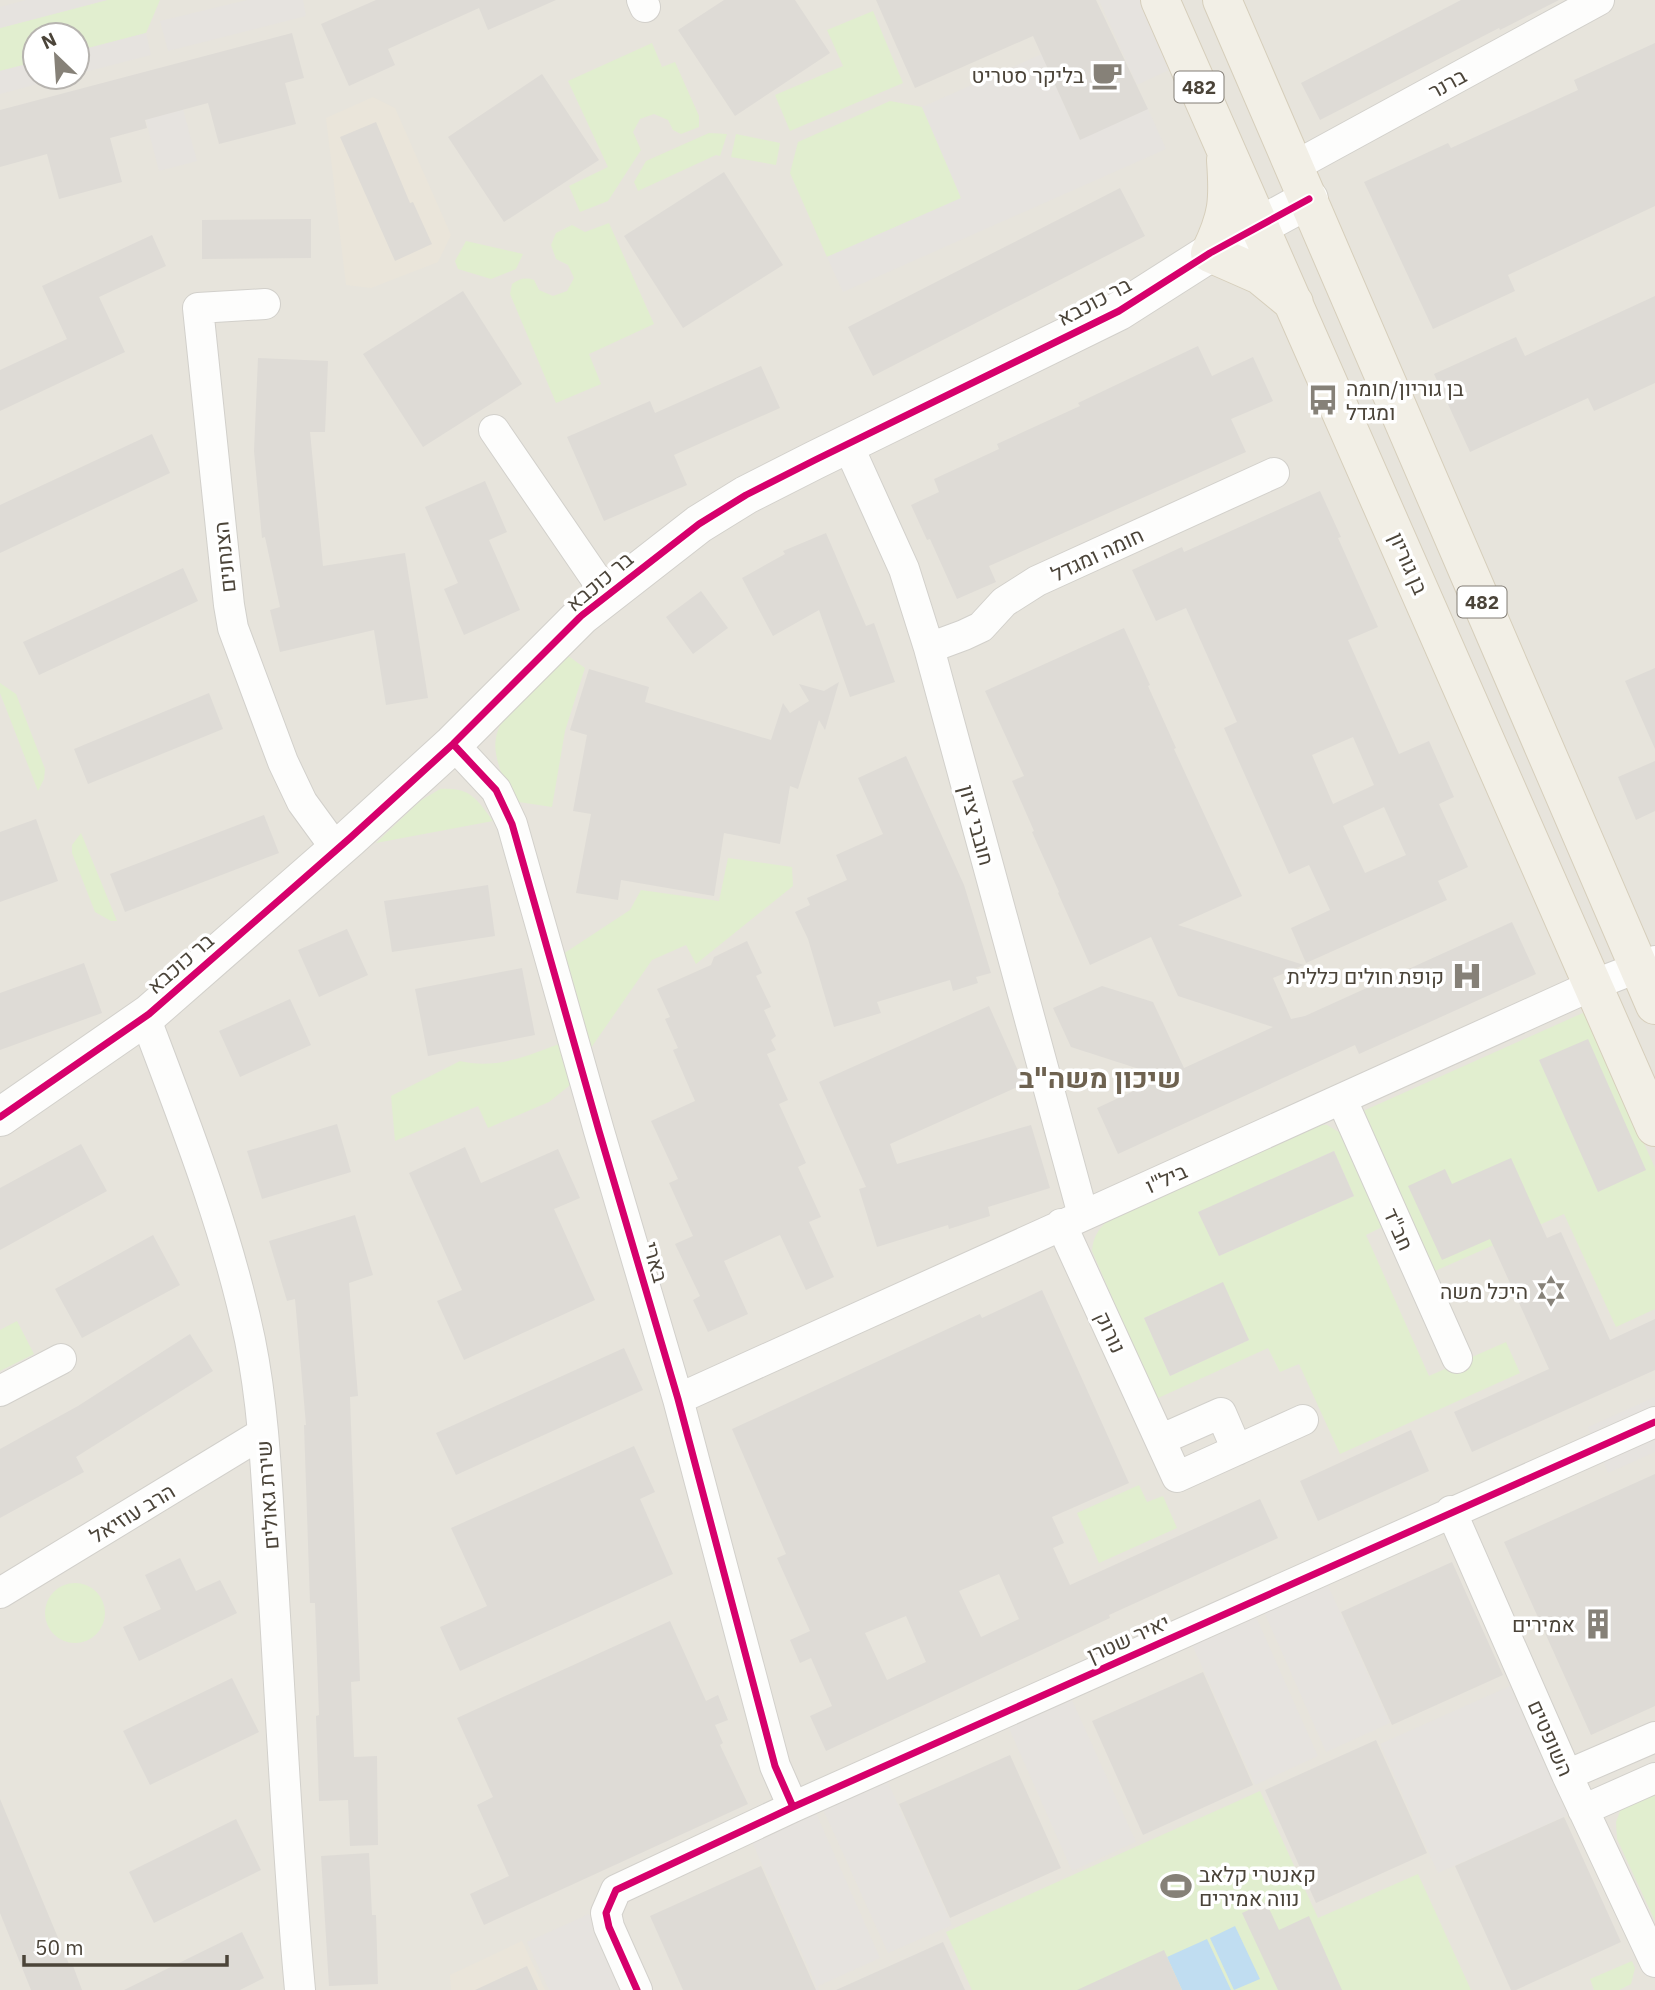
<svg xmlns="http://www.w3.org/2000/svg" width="1655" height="1990" viewBox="0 0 1655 1990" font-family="'IBM Plex Sans',Heebo,sans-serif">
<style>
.residential{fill:#e7e4dc;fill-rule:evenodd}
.education{fill:#eae5da}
.green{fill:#e1eecf;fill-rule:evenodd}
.parking{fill:#e6e3df}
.water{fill:#c0ddf1}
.building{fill:#dedbd6;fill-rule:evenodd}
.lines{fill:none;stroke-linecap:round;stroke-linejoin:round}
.minor-casing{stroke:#d2d0cb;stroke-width:32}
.tertiary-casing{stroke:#d2d0cb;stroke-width:40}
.primary-casing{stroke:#d6cebb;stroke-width:40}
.minor{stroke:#fdfdfc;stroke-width:30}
.tertiary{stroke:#fdfdfc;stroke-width:38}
.primary{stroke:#f2efe6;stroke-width:38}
.cycleway-casing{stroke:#fff;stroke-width:11}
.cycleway{stroke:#d6006c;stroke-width:7}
.labels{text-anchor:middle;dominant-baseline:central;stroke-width:7;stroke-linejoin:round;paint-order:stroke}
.shield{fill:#fff;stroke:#817c74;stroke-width:2}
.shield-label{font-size:19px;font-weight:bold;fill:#4b4439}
.poi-label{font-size:21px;fill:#4b4439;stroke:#fff;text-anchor:end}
.street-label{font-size:21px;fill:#4b4439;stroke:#fff}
.district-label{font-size:28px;font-weight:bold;fill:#6e6250;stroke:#fff}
</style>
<rect width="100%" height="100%" fill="#f4f2ee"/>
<path class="residential" d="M0 0H1655V1990H0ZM35 35H77V77H35Z"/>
<path class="education" d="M373 97 395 108 451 235 438 262 371 288 346 285 326 118Z
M522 1941 545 1990H451L450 1975Z"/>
<path class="green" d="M107 0H160L146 33 77 51V35H35V62L0 71V28Z
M873 11 903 83 790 131 775 95 843 66 827 30Z
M652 43 662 67 675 62 699 116V127L681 134 673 130 668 120 654 114 640 119 633 132 641 150 608 201 580 212 569 186 608 167 568 81Z
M890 101 922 107 962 198 827 257 790 173 798 142Z
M709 133 727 134 720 156 716 155 638 191 634 182 646 161Z
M736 134 780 143 776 165 731 157Z
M609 223 654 324 589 354 601 384 556 403 510 294 512 284C519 279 525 277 534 280L539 290 553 296 567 291 574 278 568 265 556 259 551 245 556 233 572 225 585 232Z
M466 241 523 254 516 269 491 279 458 269 455 261Z
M564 653 585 668 565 731 552 807 512 801C506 783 492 757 496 738 501 708 543 675 564 653Z
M0 683 16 694 45 769 44 779 38 791 0 693Z
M440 789C470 787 476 798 493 821L376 843 420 801Z
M81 833 117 921H111L95 912 72 853V845Z
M728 858 792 867 793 886 696 964 686 945 652 960 586 1055 560 956 630 910 641 890 719 901Z
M1585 1012 1655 1168V1309L1616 1327 1564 1214 1435 1271 1363 1111Z
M564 1042 575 1081 549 1102 488 1128 478 1106 395 1141 391 1096 460 1061C496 1070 530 1055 564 1042Z
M1317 1125H1327L1344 1135 1384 1226 1366 1235 1429 1376 1506 1342 1520 1373 1340 1454 1299 1364 1280 1372 1268 1348 1156 1399 1092 1251C1093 1238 1097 1231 1107 1221ZM1334 1151 1354 1196 1219 1256 1199 1212ZM1222 1283 1249 1340 1170 1376 1144 1318Z
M17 1321 34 1354 0 1371V1330Z
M1139 1485 1147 1502 1163 1496 1177 1528 1099 1563 1077 1513Z
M45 1613a30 30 0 1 1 60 0a30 30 0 1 1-60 0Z
M1260 1791 1318 1918 1418 1874 1471 1990H972L946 1932Z
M1655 1791V1921L1617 1839 1616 1822 1622 1806Z
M1632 1961 1635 1968 1631 1984 1619 1990H1594L1590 1979Z"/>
<path class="parking" d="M26 0H107L0 28V7Z
M247 0H303L306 16 168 51 160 21Z
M1099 0H1140L1169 70 1137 85Z
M146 33 151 55 77 74V51Z
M1042 54 1079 139 1148 109 1166 149 843 292 827 257 961 198 922 107Z
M35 62V77H64L0 94V71Z
M171 65 197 161 159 171 134 75Z
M1655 1397V1452L1608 1473 1588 1427Z
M1325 1579 1390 1723 1326 1752 1262 1607Z
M1254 1612 1318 1756 1255 1785 1190 1640Z
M1510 1686 1568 1815 1438 1873 1380 1744Z
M1071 1698 1136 1842 1072 1871 1008 1726Z
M887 1780 952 1925 888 1953 823 1809Z
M816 1813 880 1958 818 1986 819 1990H811L817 1987 752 1842Z
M589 1914 623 1990H549L527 1942Z"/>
<path class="water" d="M1235 1926 1260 1979 1234 1990 1210 1938Z
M1207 1939 1231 1990H1182L1167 1957Z"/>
<path class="building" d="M376 0H556L488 30 479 8 388 49 395 65 349 86 321 24Z
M724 0H795L830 53 735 116 678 30Z
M876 0H1096L1148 109 1080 140 1033 36 915 88Z
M1461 0H1559L1500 30 1499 28 1320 120 1301 83Z
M292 33 304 78 285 83 296 124 219 144 208 103 145 120 147 128 110 138 122 182 59 199 47 154 0 167V110Z
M1655 43V206L1508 275 1515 291 1433 329 1364 182 1448 143 1451 148 1578 90 1574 80Z
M542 74 599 160 504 222 448 137Z
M376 122 410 203 413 202 432 244 395 261 340 137Z
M724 172 783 265 683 328 624 236Z
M1120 188 1145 236 873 376 848 327Z
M311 219V258L202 259V220Z
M152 235 166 266 99 297 125 352 0 411V370L67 339 42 286Z
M463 291 522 384 423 447 363 354Z
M1655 296V383L1594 411 1588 398 1470 452 1434 374 1516 337 1525 356Z
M1198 346 1212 376 1253 357 1273 401 1231 419 1246 452 989 566 996 582 957 599 930 539 927 540 911 505 939 492 934 479 999 449 997 444 1080 406 1078 403Z
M258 358 328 361 325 432H310L323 566 405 553 428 698 386 705 374 630 280 652 270 610 280 607 265 537 262 538 254 451Z
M761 366 780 408 674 455 687 485 604 521 567 437 650 401 655 413Z
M152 434 170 473 0 553V505Z
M485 481 507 532 489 540 520 610 464 635 444 589 458 583 425 507Z
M1320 491 1341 537 1338 538 1378 627 1348 640 1399 754 1429 741 1454 797 1439 804 1468 867 1438 881 1447 900 1306 963 1291 928 1330 910 1309 865 1289 874 1224 728 1237 722 1186 608 1156 621 1132 570 1182 547 1184 552ZM1353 737 1374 785 1333 804 1312 755ZM1384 807 1406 855 1365 873 1343 826Z
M826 533 866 626 874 623 895 682 850 697 819 610 773 636 742 578 785 554 783 551Z
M183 568 198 601 39 675 23 642Z
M701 591 728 628 693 654 666 617Z
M1124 628 1150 685 1148 686 1176 748 1174 749 1242 896 1178 925 1304 965 1273 978 1291 1019 1305 1016 1512 922 1536 974 1359 1054 1355 1045 1118 1154 1097 1108 1164 1077 1071 1047 1053 1008 1102 986 1153 1002 1184 1068 1273 1027 1178 996 1151 937 1090 965 1058 893 1059 892 1032 832 1034 831 1012 781 1024 776 985 691Z
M1655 668V749L1625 681Z
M589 669 649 687 645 702 771 740 783 703 790 713 809 701 799 684 824 691 839 682 825 730 819 720 798 789 790 786 780 844 724 833 714 896 621 880 618 900 576 893 591 814 573 811 587 735 570 730Z
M209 693 223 729 88 784 74 749Z
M906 756 964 885 991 973 976 977 978 983 953 991 950 980 877 1002 881 1013 834 1027 808 939 795 912 810 905 807 898 847 880 836 855 883 834 858 778Z
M1655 761V811L1636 820 1618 777Z
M264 815 279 853 125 912 110 874Z
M36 819 58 881 0 902V832Z
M488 885 495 936 392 952 384 901Z
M347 929 368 975 319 997 298 950Z
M747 941 762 973 756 976 771 1007 764 1010 776 1036 771 1040 776 1050 767 1054 788 1100 779 1104 806 1163 798 1167 821 1217 809 1222 834 1277 806 1290 780 1235 724 1261 748 1314 708 1332 693 1300 700 1296 675 1244 693 1236 669 1183 678 1179 651 1121 695 1101 673 1050 678 1048 665 1019 670 1017 657 989 711 965 714 957Z
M84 963 102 1013 0 1050V993Z
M522 968 535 1035 428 1056 415 989Z
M290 999 311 1045 240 1077 219 1031Z
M989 1006 1024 1084 890 1144 897 1164 1031 1125 1050 1188 988 1207 990 1216 949 1229 948 1225 877 1247 859 1189 866 1187 819 1082Z
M1588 1039 1646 1170 1598 1192 1539 1060Z
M337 1124 351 1172 262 1199 247 1151Z
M81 1144 107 1191 0 1250V1188Z
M465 1147 481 1183 558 1149 580 1198 554 1209 595 1300 464 1360 437 1301 462 1290 409 1173Z
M1334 1151 1354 1196 1219 1256 1198 1212Z
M1511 1158 1547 1238 1561 1232 1610 1340 1655 1319V1370L1472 1452 1454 1412 1549 1369 1490 1239 1442 1260 1408 1186 1445 1169 1452 1184Z
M355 1215 373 1275 349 1283 358 1396 350 1397 360 1681 351 1682 354 1757 377 1756 378 1845 350 1846 348 1800 319 1801 316 1716 319 1715 315 1603H310L304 1425H306L295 1299 287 1301 269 1241Z
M153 1235 180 1285 82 1338 55 1289Z
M1223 1282 1249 1340 1170 1376 1144 1318Z
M1042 1290 1129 1483 1052 1517 1064 1543 1053 1548 1070 1585 1260 1499 1278 1538 1109 1615 1110 1618 826 1751 810 1716 832 1706 811 1658 800 1663 790 1640 810 1631 777 1558 786 1554 732 1429 980 1314 982 1318ZM999 1574 1019 1619 981 1637 959 1591ZM906 1616 926 1662 887 1680 865 1633Z
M190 1334 213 1371 76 1457 84 1472 0 1518V1449L78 1406Z
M624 1348 643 1390 456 1475 436 1433Z
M1411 1430 1429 1471 1318 1521 1300 1481Z
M634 1446 655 1492 640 1499 673 1574 460 1671 440 1627 487 1606 451 1528Z
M1655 1474V1706L1591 1735 1504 1542Z
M180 1558 196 1591 220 1580 237 1613 139 1661 123 1627 161 1609 145 1575Z
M1452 1562 1503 1675 1392 1725 1341 1612Z
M670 1621 706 1701 718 1695 728 1720 715 1725 723 1743 720 1745 748 1804 484 1925 470 1894 509 1876 477 1805 493 1797 457 1718Z
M1203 1672 1253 1785 1143 1835 1092 1721Z
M232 1678 259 1732 150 1785 123 1731Z
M1376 1740 1427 1853 1316 1903 1265 1790Z
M1010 1755 1061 1868 950 1918 899 1804Z
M0 1799 69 1964 72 1963 82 1990H31L0 1913Z
M1564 1817 1621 1942 1516 1990H1511L1455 1866Z
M236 1819 261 1870 154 1923 129 1872Z
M369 1853 372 1915H376L378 1984 329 1986 321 1856Z
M761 1866 816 1990H683L650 1916Z
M1266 1902 1279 1930 1309 1916 1342 1990H1278L1242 1913Z
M242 1932 264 1978 240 1990H124Z
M943 1942 965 1990H836Z
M1164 1950 1182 1990H1077Z
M527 1966 538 1990H475Z"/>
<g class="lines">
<g class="minor-casing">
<path id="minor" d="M642 0 645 7
M1295 166 1599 0
M265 304 198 308 229 605 233 628 283 762 302 802 337 850
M494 430 607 595
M847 443 904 569 929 648 1083 1215
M929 648 964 635 981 627 1004 602 1037 581 1274 473
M453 744 496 790 512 824 599 1131 678 1399 775 1766 793 1807
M145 1017C185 1123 227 1229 250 1340 265 1414 267 1491 272 1567 281 1708 287 1849 300 1990
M1342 1100 1457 1358
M1061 1224 1177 1477 1303 1420
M0 1391 61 1359
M678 1399 1593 985 1655 961
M1160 1440 1221 1413 1237 1450
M1451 1511 1567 1775 1655 1962
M0 1593 263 1433
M1567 1775 1655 1737
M1583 1810 1655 1778
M637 1990 609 1927 606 1913 616 1890 793 1807 1655 1422"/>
</g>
<g class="tertiary-casing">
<path id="tertiary" d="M0 1117 149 1014 350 838 453 744 581 616 699 524 746 495 815 460 1119 311 1210 253 1309 199"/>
</g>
<g class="primary-casing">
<path id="primary" d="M1160 0 1655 1127
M1222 0 1655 1005
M1226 160C1229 201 1228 216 1210 253L1260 275 1294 303"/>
</g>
<use href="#minor" class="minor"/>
<use href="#tertiary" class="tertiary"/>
<use href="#primary" class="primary"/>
<g class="cycleway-casing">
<path id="cycleway" d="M453 744 496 790 512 824 599 1131 678 1399 775 1766 793 1807
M0 1117 149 1014 350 838 453 744 581 616 699 524 746 495 815 460 1119 311 1210 253 1309 199
M637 1990 609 1927 606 1913 616 1890 793 1807 1655 1422"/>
</g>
<use href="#cycleway" class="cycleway"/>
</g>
<defs>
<g id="cafe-bare" transform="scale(2.415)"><path d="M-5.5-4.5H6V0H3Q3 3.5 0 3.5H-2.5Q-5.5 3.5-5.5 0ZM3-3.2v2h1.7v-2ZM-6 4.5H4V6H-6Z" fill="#868178" stroke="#fff" stroke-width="2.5" paint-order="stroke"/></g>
<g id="bus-bare" transform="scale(2.415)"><path d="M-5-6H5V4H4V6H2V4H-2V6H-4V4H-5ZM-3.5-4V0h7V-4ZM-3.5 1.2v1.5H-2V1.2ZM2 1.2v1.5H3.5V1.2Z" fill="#868178" stroke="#fff" stroke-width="2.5" paint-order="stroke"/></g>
<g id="hospital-bare" transform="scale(2.415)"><path d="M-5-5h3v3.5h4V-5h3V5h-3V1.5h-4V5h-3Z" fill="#868178" stroke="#fff" stroke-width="2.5" paint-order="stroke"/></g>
<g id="synagogue-bare" transform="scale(2.415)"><path d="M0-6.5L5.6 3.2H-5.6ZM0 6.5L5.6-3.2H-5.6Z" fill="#868178" stroke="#fff" stroke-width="2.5" paint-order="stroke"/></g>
<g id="building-bare" transform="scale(2.415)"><path d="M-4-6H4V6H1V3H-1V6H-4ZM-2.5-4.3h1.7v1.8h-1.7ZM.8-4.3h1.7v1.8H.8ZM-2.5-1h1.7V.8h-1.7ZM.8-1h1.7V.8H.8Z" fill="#868178" stroke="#fff" stroke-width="2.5" paint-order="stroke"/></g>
<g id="stadium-bare" transform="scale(2.415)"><path d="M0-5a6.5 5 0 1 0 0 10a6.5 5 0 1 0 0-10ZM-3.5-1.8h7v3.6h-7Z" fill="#868178" stroke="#fff" stroke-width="2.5" paint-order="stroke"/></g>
</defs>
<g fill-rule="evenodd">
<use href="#cafe-bare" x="1107" y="75"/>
<use href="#bus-bare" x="1323" y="400"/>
<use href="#hospital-bare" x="1467" y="976"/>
<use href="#synagogue-bare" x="1551" y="1291"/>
<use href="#building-bare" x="1598" y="1624"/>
<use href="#stadium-bare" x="1176" y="1886"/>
</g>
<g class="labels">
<g class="shield">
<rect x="1174.5" y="71.5" width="49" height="31" rx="5"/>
<rect x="1457.5" y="586.5" width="49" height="31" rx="5"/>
</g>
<g class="shield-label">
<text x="1199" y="87">482</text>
<text x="1482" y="602">482</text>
</g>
<g class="poi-label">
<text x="1084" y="75">בליקר סטריט</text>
<text x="1346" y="388" text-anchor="start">בן גוריון/חומה<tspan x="1346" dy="24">ומגדל</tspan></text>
<text x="1444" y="976">קופת חולים כללית</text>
<text x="1528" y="1291">היכל משה</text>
<text x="1575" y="1624">אמירים</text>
<text x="1199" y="1874" text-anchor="start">קאנטרי קלאב<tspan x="1199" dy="24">נווה אמירים</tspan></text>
</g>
<g class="street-label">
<text transform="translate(1447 83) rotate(-29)">ברנר</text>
<text transform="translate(1094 301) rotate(-28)">בר כוכבא</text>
<text transform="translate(1097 554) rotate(-25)">חומה ומגדל</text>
<text transform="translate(224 557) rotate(-96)">הצנחנים</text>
<text transform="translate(1409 563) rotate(66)">בן גוריון</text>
<text transform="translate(599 581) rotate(-40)">בר כוכבא</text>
<text transform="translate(977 825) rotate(75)">חובבי ציון</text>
<text transform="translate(180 963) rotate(-41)">בר כוכבא</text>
<text transform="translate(1166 1178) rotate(-24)">ביל"ו</text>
<text transform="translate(1399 1229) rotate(66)">חב"ד</text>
<text transform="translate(656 1262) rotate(74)">בארי</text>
<text transform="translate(1111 1332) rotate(65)">נורוק</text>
<text transform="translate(267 1495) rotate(-94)">שירת גאולים</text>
<text transform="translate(132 1513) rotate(-31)">הרב עוזיאל</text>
<text transform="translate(1128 1638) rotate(-24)">יאיר שטרן</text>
<text transform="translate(1551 1738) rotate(66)">השופטים</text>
</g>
<g class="district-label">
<text x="1100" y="1077">שיכון משה"ב</text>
</g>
</g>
<g transform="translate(56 56) rotate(335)"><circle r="33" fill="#ffffff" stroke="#b7b4b0" stroke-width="2"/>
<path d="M0-5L12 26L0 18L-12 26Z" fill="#868178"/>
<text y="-10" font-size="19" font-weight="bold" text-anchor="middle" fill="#4b4439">N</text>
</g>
<path d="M24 1955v10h203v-10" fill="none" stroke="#4b4439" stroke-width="3.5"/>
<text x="35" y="1955" font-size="21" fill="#4b4439" stroke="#ffffff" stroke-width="5" paint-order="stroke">50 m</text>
</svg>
